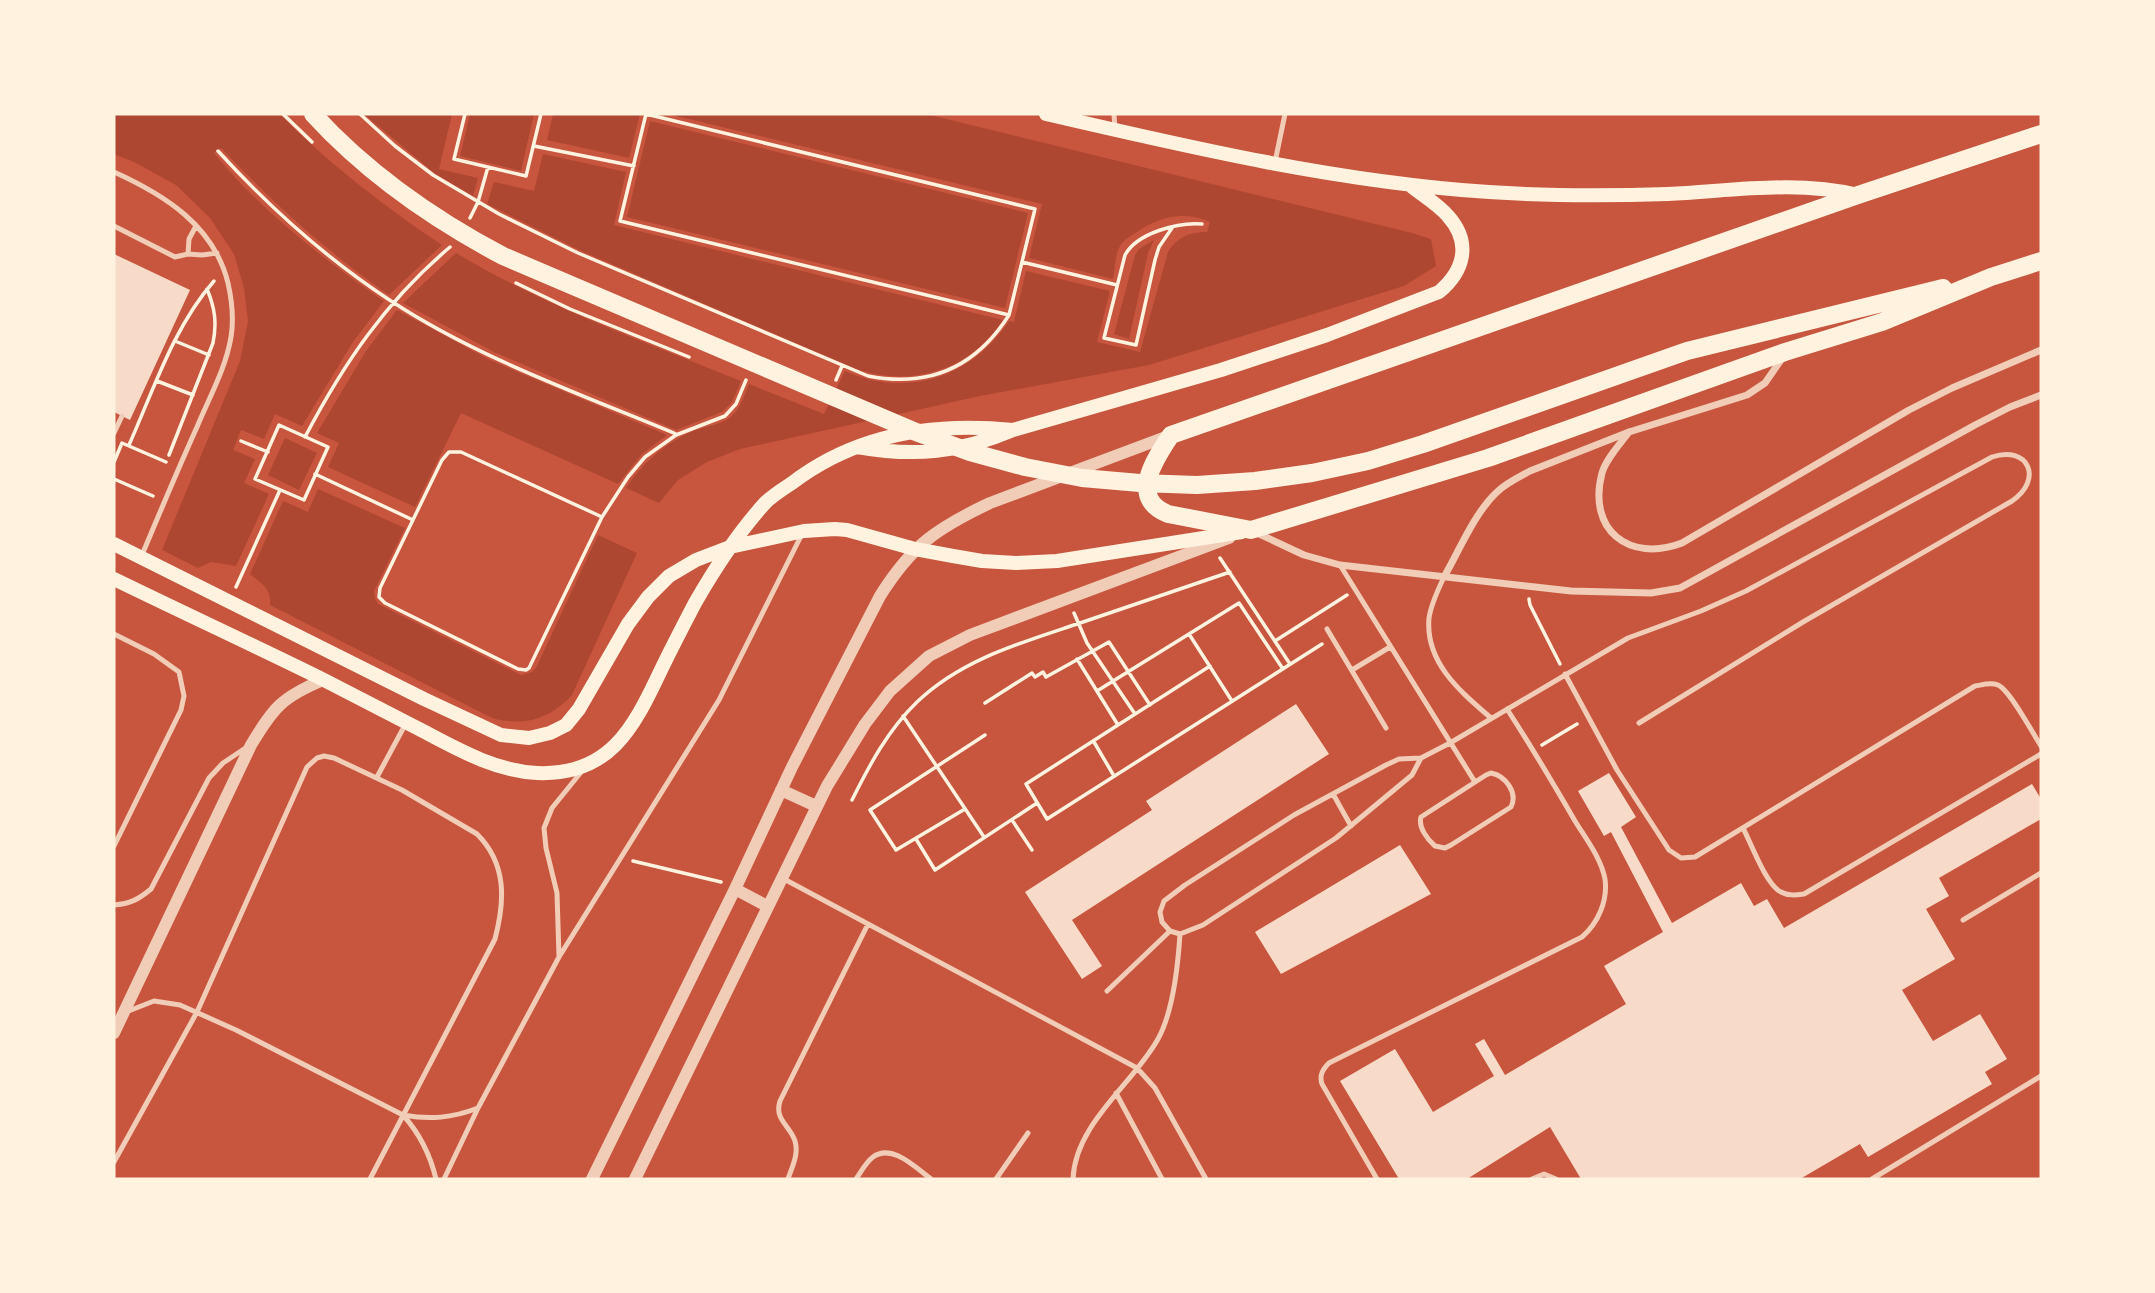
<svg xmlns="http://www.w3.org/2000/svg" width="2155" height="1293" viewBox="0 0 2155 1293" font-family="'Sofia Sans Condensed',sans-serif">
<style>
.green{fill:#ae4732}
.building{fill:#f7dbc8}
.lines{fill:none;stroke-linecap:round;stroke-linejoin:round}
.path{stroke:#fff3e0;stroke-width:3.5}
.service{stroke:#f1ccb7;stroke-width:5}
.minor{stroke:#f1ccb7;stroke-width:7}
.tertiary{stroke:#f1ccb7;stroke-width:12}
.secondary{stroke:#fff3e0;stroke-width:14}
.primary{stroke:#fff3e0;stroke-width:18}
</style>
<rect width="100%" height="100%" fill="#c8553d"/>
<path class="green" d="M114 114H279C329 163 383 206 442 245L389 295C327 252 273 203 221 148L214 153C261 211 323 259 384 301L353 342 302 426 275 414 264 439 241 430 233 450 255 459 244 483 269 494 236 566 211 562 198 568 162 550 240 361 248 321 244 288 234 254 210 218 176 185 134 162 114 154Z
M364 114H452L439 169 478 178 473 196 434 173Z
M470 114H534L521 171 460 156Z
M553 114H640L629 158 547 140Z
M668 114H926L1412 233 1431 239 1436 266 1404 286 1149 365 980 396 740 449 707 462 678 480 659 503 626 488C642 463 665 443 693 431 707 426 723 425 734 414 741 406 745 394 749 384L824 414 845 371C908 399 972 377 1009 321L1014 322 1026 271 1110 291 1097 342 1140 352 1168 252C1177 237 1190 232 1207 232L1210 222C1185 211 1160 216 1137 232 1132 235 1123 240 1120 246 1115 254 1115 269 1113 279L1029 258 1042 204Z
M650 121 1028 213 1005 308 627 217Z
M543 154 626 172 614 225 1003 320C970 370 913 388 856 369L579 250 487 204 494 182 534 191Z
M1154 240 1148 253 1129 339 1114 334 1135 255 1139 249Z
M456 253C546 307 644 342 741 381L732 402 722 412 676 430 494 352 403 303Z
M397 310 490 360 667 435 642 454 618 484 461 413 415 507 328 467 339 443 317 433 366 351Z
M285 438 317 453 299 490 268 475Z
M318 489 405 528 374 591 375 598 378 604 521 675 532 672 536 668 598 535 637 553 572 695C550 719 524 727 492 718L270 605C272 589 261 583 250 574L283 501 308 512Z"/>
<path class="building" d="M114 254 190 290 130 420 114 412Z
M1296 704 1329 754 1072 920 1102 966 1082 979 1025 892 1152 810 1146 801Z
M1609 773 1636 817 1621 827 1672 923 1741 883 1754 906 1767 899 1784 928 2032 784 2041 799V819L1939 878 1949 896 1926 909 1955 959 1902 990 1933 1041 1980 1014 2007 1059 1985 1072 1992 1084 1868 1157 1860 1144 1800 1179H1581L1550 1127 1467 1179H1399L1340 1081 1395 1049 1433 1112 1494 1076 1475 1044 1484 1039 1505 1075 1626 1004 1604 966 1663 932 1611 832 1604 836 1578 791Z
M1400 845 1431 894 1281 974 1255 932Z"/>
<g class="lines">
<path class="path" d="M283 114 312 142
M360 114 395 146 433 175 499 214 578 253 868 376C929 388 976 367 1009 315
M465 114 454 159 526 176 541 114
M646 114 1035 209 1009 315 620 221Z
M534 146 634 166
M218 151C270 208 327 259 391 301 478 358 580 394 676 434
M470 218 478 202 488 167
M1172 228 1159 247 1155 260 1136 345 1104 338 1125 255C1137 233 1178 222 1202 224
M1022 262 1117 285
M516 283 570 309 689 357
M175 341 209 355
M836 380 842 366
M157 381 193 395
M279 425 328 447 304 500 255 479Z
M305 437C344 363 386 301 450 247
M241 441 268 452
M129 445C154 389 173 328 214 281
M169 455 213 343C217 323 215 308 207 289
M114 462 122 443 166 462
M315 474 413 520
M114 479 153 496
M602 517 461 452H449L442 460 380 588 379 597 385 603 518 669 526 670 529 668 602 517 628 477 645 457 676 435 725 416 736 404 746 380
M1220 558 1290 664
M236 587 280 490
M1529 599 1530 605 1560 664
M1074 613 1087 643 1135 714
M1189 634 1232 701
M1275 641 1347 595
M1077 659 1118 725
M1210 666 1026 784 1047 819 1322 644
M1097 691 1239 603 1283 669
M985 703 1032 673 1035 677 1043 672 1046 677 1109 642 1150 705
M903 716 984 837
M1094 742 1114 776
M1542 745 1577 724
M852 800C870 764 888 730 917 702 963 658 1024 642 1083 622 1132 605 1181 589 1230 572
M965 809 896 850 870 810 985 735
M1012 820 1032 850
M916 839 935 870 1037 803
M633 861 721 882"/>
<path class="service" d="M1114 114 1115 130
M1275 162 1285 114
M114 172C165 195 214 226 228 283 232 301 234 319 231 337 226 368 209 398 197 427 178 469 160 512 142 555
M114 226 175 257 188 254 202 255 217 253
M188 254 189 239 196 226
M114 433 122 416
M1340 565 1475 782
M1444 577C1438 590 1431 604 1429 618 1425 663 1461 692 1491 718
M1327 629 1386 728
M114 634 154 654 179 672 184 696 181 710 114 846
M1352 670 1390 647
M1565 674 1617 770 1669 850 1681 858 1695 857 1975 686C1982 685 1990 682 1998 685 2010 690 2033 734 2041 746
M1421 758 1450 743 1628 638 1701 611 1746 591 1992 457C2028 445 2044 479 2012 501L1803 622 1639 723
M1421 758 1412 775 1336 838 1203 925 1180 934 1170 931 1162 922 1160 912 1164 901 1185 885 1294 815 1386 765 1399 759Z
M1491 773C1506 776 1518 793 1511 807L1451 845 1445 848 1435 846C1427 839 1418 827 1421 817L1486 775Z
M377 777 405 725
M1333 794 1351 826
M1743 828C1751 843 1766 885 1781 892 1788 896 1796 895 1804 894L2041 754
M784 879 1137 1068 1155 1088 1206 1179
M114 905C130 904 139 899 151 889L209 778 223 763 247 747
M1963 920 2041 873
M559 957 557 893 546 848 544 828 552 808 582 771
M1107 991 1170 931
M126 1012 154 1001 180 1005 236 1030 403 1115C430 1120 452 1118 478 1108
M1116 1093 1162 1179
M403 1115C420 1134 430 1154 436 1179
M114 1162 197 1012 307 767 317 758 324 756 334 758 402 790 477 834C507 864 505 901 495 939L370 1179
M444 1179 478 1108 559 957 719 700 802 534
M788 1179C792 1167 799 1154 795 1141 790 1125 774 1120 780 1101L868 924
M856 1179C861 1172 866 1162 873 1157 892 1143 916 1168 931 1179
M996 1179 1028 1133
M1073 1179C1075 1124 1133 1084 1158 1039 1173 1012 1178 965 1180 934
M1377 1179 1322 1084C1319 1075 1323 1069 1329 1063L1582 937C1598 923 1608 901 1605 879 1601 858 1586 839 1575 821 1553 783 1531 746 1507 709
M1532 1179 1544 1174 1556 1179
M1872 1179 2041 1076"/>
<path class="minor" d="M1629 432C1620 444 1606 459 1602 473 1587 530 1629 563 1682 543L1909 410 1952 388 2041 350
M1255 532 1304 555 1340 565 1571 591 1651 593 1680 588 1975 425 2010 407 2041 395
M1444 577C1459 551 1475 512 1497 492 1506 483 1519 477 1530 471L1629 432 1747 395 1765 383 1783 357"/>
<path class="tertiary" d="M781 790 816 806
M735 889 767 906
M114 1033 251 745C273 708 282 697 323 680
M592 1179 735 889 792 767 880 596C912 545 937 528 990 503L1171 435
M635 1179 827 786 865 724 890 691 929 656 970 635 1229 538"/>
<path class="secondary" d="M1046 114C1192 148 1339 182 1489 192 1548 196 1609 196 1668 194 1732 191 1796 180 1858 195
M857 447C915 457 959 453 1013 430L1221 370 1327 335 1439 292C1464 271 1472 243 1448 216 1438 204 1422 195 1410 185
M114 544 424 699 501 735 529 738 550 733 566 725 579 709 628 624 648 597 669 576 696 560 730 547 804 531 835 529 847 530 915 549 953 556 982 561 1016 563 1057 561 1242 532
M114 579C184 613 255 646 324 680 357 697 390 714 423 731 459 750 496 771 537 773 609 776 633 729 660 672 671 649 683 626 695 603 715 568 738 533 765 503 773 495 783 489 792 483 856 434 934 422 1013 430"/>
<path class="primary" d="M313 114C367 173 433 219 503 256L916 432 970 452 1025 467 1082 478 1140 483 1197 485 1255 481 1312 473 1368 461 1423 444 1687 351 1943 288
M2041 134 1858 195 1171 435C1155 459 1128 498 1168 514L1251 530 1488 458 1785 352 1882 322 1991 277 2041 261"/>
</g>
<rect width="2155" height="1293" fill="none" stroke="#fff3e0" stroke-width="231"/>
</svg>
